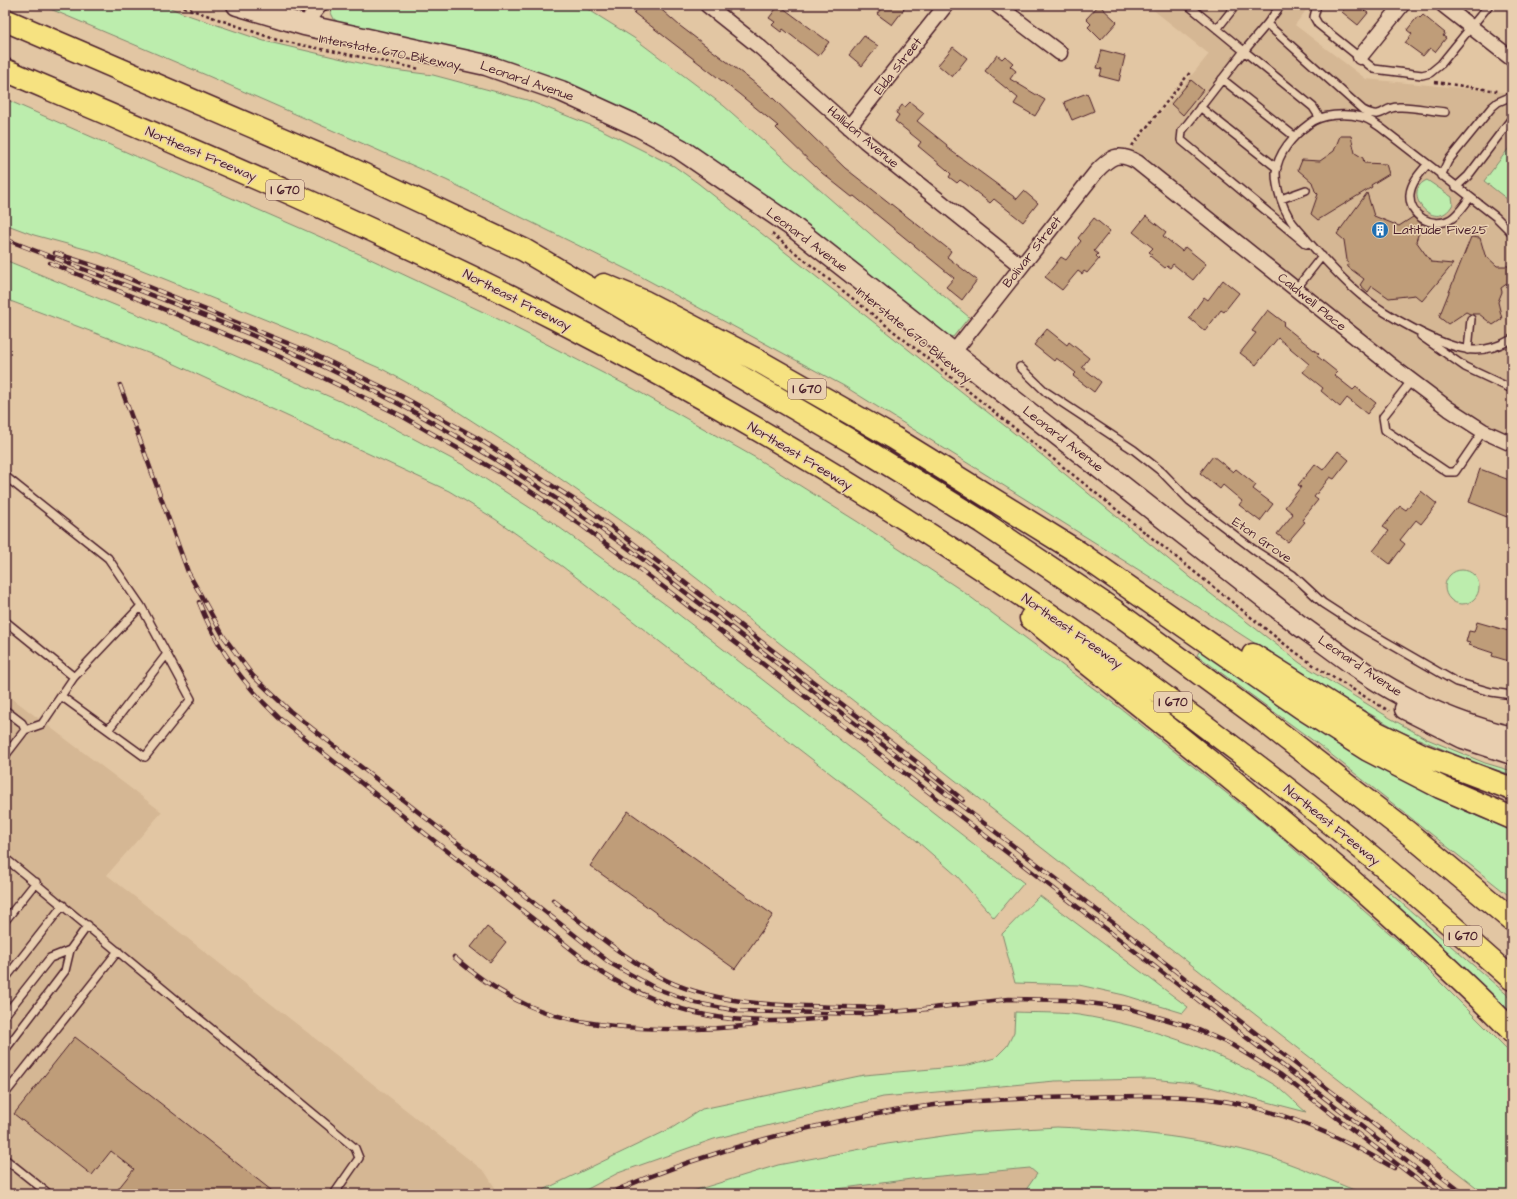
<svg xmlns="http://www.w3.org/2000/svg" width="1517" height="1199" viewBox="0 0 1517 1199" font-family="'Architects Daughter',sans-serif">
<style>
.built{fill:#d5b794}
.green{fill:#bcedad;stroke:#83866c}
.building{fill:#bf9d79;stroke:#4a1f2b}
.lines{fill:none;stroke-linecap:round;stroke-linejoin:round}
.lane-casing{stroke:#4a1f2b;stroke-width:10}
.street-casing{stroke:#4a1f2b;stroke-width:17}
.secondary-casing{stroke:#4a1f2b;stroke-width:23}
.highway-casing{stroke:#4a1f2b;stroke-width:25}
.path{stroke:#4a1f2b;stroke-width:2.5;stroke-dasharray:3 3;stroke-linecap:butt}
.lane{stroke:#e9cfb0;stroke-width:7}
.street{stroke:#e9cfb0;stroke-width:14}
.secondary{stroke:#e9cfb0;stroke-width:20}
.highway{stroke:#f6e281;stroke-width:22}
.rail-casing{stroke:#4a1f2b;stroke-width:4.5}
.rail{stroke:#e9cfb0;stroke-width:3;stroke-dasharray:9;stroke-linecap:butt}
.labels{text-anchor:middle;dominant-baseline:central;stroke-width:3;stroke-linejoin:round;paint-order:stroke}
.shield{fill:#e9cfb0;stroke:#7a5453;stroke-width:1}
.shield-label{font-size:12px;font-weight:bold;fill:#4a1f2b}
.street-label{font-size:13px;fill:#4a1f2b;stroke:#e9cfb0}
.poi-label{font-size:13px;fill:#4a1f2b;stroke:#e9cfb0;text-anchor:start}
</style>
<rect width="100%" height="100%" fill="#e2c6a3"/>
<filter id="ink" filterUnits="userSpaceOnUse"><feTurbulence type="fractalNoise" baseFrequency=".025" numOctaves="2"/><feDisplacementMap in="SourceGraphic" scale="8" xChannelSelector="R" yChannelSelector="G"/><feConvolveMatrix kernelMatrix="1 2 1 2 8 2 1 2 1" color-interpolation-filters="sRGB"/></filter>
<g filter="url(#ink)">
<path class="built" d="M1147 5H1310L1295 25 1366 79 1512 93V144L1484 181 1512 203V443L1488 437 1124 158 1209 54Z
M5 693 162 812 107 875 485 1172 499 1194H5Z
M1030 1168 1038 1174 1023 1194H799L919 1178Z"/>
<path class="green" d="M41 5H164L182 13 264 41 386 69 433 75 527 100 598 128 674 166 699 184 1043 456 1202 587 1300 663 1390 718 1427 739 1485 763 1512 771V775L1473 762 1400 731 1323 687 1203 610 844 386 640 276 446 180 206 75Z
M267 5H309L295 14Z
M333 5H581L634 38 724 106 892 253 969 317 953 337 941 334C853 264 767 192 671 135L341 24 334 19 331 13Z
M5 99 364 256 496 318 634 389 756 458 858 522 961 590 1124 711 1270 828 1405 947 1506 1048 1512 1056V1194H1485L645 538 545 468 446 404 384 370 306 336 100 253 34 235 5 224Z
M1512 144V203L1484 181Z
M1427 180 1452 197 1453 204C1436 236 1399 192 1427 180Z
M5 260 178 331 358 409 465 466 549 520 669 607 1024 883 994 918 957 876 910 835 563 567 495 519 449 491 164 359 5 299Z
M1445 587a17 17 0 1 1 34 0a17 17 0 1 1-34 0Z
M1201 649 1369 761 1427 793 1481 818 1512 829V898L1319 745 1197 655Z
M1390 893 1512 999V1015L1452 956 1386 897Z
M1039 896H1040L1188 1007 1183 1013 1124 995 1079 985 1015 983 1002 934Z
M1015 1012C1036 1013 1058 1012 1079 1015 1147 1026 1214 1048 1273 1084 1285 1091 1295 1103 1306 1112L1195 1083 1150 1079 1055 1081 883 1097 714 1139 618 1173 578 1194H535L672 1128 702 1109 864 1075 965 1066 995 1058 1007 1046 1014 1032Z
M1057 1127C1129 1130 1210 1138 1279 1160 1308 1170 1336 1183 1364 1194H1023L1037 1174 1030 1168 919 1178 799 1194H683L778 1165 887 1144 971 1132Z"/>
<path class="building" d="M641 5H656L680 26 751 80 774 99 845 168 951 251 947 257 977 280 962 300 946 287 954 278 854 196 852 197 822 173 776 128 778 126 739 94 634 13Z
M779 5 829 42 818 56 783 29 781 32 772 25 775 22 769 18Z
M884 5H907L892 25 877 14Z
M1099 5 1117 22 1101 40 1088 27 1091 24 1086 19Z
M1347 5H1357L1368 13 1358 25 1342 12Z
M1423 15 1445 33 1443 36 1446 38 1435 52 1430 48 1423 56 1405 43 1412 34 1407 30 1418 16 1420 18Z
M864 36 878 46 862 66 849 55Z
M953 47 967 58 952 77 938 65Z
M1102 50 1125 56 1119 81 1100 76 1102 69 1097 68Z
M997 55 1002 59 1005 56 1013 63 1010 66 1016 71 1010 79 1045 100 1035 116 1014 104 1018 98 985 71Z
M1191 80 1203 90 1183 115 1171 104Z
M1087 93 1094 111 1072 120 1064 102Z
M910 102 924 113 917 121 947 145 946 147 1017 199 1024 191 1038 203 1023 222 994 199 990 203 966 184 960 180 957 183 949 177 951 174 946 169 918 146 921 142 895 121 899 115 896 113 902 105 905 107Z
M1340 136H1351L1355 153 1363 158 1364 163 1386 164 1389 174 1371 185 1372 187 1318 220 1311 214 1318 194 1315 191 1312 182 1298 170 1302 160 1320 161 1334 151Z
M1367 193 1374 216 1399 226 1413 217 1422 224 1416 241 1431 262 1453 264 1422 301 1415 295 1389 298 1372 286 1368 292 1360 285 1364 279 1348 267 1344 240 1337 234Z
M1146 216 1166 232 1163 236 1182 251 1185 247 1206 264 1193 280 1173 264 1170 268 1167 266 1165 268 1150 256 1152 254 1149 252 1153 248 1133 232Z
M1094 218 1110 231 1094 251 1098 254 1096 256 1099 259 1087 273 1084 271 1082 274 1078 271 1062 290 1045 277 1061 257 1066 260 1081 241 1078 238Z
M1471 237 1480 238 1485 255 1497 266H1512V280L1501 288 1502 292 1498 302 1502 319 1493 325 1479 314H1470L1466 312 1448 324 1439 317Z
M1223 280 1239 293 1224 312 1221 310 1205 331 1189 318 1204 297 1208 300Z
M1268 310 1285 323 1283 325 1319 354 1317 356 1337 372 1334 375 1353 390 1356 387 1376 403 1367 414 1347 398 1340 407 1321 391 1323 388 1303 372 1309 364 1278 338 1256 365 1240 353 1256 333 1252 331Z
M1047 329 1067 345 1069 342 1089 358 1082 367 1101 382 1094 392 1073 376 1076 373 1066 365 1056 358 1054 361 1034 345Z
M1338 451 1349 460 1334 479 1330 477 1314 497 1318 500 1302 520 1305 522 1288 542 1277 534 1293 514 1285 507 1301 487 1298 485 1315 464 1323 470Z
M1213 456 1233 472 1236 469 1256 485 1253 489 1273 504 1260 521 1239 505 1242 501 1223 485 1220 489 1200 473Z
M1480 469 1512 481V517L1508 515 1507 517 1469 502Z
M1421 491 1437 504 1421 524 1416 520 1400 540 1405 544 1390 564 1373 551 1389 531 1383 527 1400 506 1406 510Z
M1477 622 1512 632V662L1492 656 1493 653 1469 645 1470 643 1466 642 1469 631 1474 632Z
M628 811 773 915 735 969 590 866Z
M487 927 506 942 490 962 471 947Z
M75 1037 182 1120 276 1194H114L134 1169 111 1151 92 1175 14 1114Z"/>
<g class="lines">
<g class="lane-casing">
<path id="lane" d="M1188 5 1244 51 1182 131 1181 140 1306 244
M1281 5 1267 24 1363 110C1384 121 1382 107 1398 107 1413 106 1430 111 1445 112
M1317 5 1314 17 1318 24 1374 69 1422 75 1430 73 1441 64 1489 5
M1267 24 1244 51 1313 107 1320 118
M1217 29 1236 5
M1222 79 1294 136
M1200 107 1277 168
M1427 165C1420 173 1411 183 1410 194 1408 216 1433 230 1451 219 1459 214 1464 205 1470 198
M1441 176 1448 161 1492 107 1498 102 1512 96
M1456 187 1468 176 1512 118
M1281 199 1306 190
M1512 233 1496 217 1380 127C1374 123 1368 118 1361 117 1346 113 1321 114 1309 124 1294 135 1277 153 1276 173 1276 188 1282 206 1290 219 1294 226 1302 233 1307 240 1324 259 1342 280 1362 296 1384 314 1438 345 1466 349 1482 352 1498 347 1512 339
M1296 289 1322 256
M1421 336 1465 367 1512 389
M1468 350 1471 319
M1020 367 1046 392 1134 450 1162 472 1190 501 1257 552 1293 575 1323 603 1357 625 1456 682 1491 692 1512 695
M1412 380 1383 417 1385 430 1447 472H1455L1483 431
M5 476 108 558 141 606 74 677 42 724 25 730
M5 621 74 677
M61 696 145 757 191 699 141 606
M5 710 22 723 25 730 5 756
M108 730 167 654
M5 858 355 1148 359 1158 334 1194
M5 921 36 882
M70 950 88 925
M5 979 63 905
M5 1015 50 958 70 950 65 971 5 1050
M5 1094 118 951
M5 1159 49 1194"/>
</g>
<g class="street-casing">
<path id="street" d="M707 5 761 48 865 141 1021 266
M997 5 1060 53
M1443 5 1512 59
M304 25 320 5
M1360 57 1402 5
M849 127 946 5
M953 353 1096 172C1110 157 1118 151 1137 162L1388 363 1449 409 1483 431 1512 444"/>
</g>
<g class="secondary-casing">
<path id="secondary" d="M237 5 304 25 486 65 561 91 640 127 680 149 792 226 1299 625C1332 648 1364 675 1400 694 1434 713 1474 728 1512 737
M1405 709 1463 738 1512 754"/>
</g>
<g class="highway-casing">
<path id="highway" d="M5 20 345 166 524 250 854 443 982 522 1116 612 1264 721 1407 832 1512 920
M5 70C190 149 376 227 556 319 817 453 1064 614 1295 795 1370 853 1441 916 1512 979
M604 285 645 302 755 359 894 438 1078 552 1302 708 1368 750 1440 787 1512 818
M1031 618C1156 719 1283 817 1401 925 1439 960 1477 994 1512 1031
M1253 655 1375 732 1422 755 1512 789"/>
</g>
<path class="path" d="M178 5 277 40 420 69
M1435 82 1498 91
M1132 146 1191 71
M772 234 1287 646 1319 669 1389 711"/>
<use href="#lane" class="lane"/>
<use href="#street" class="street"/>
<use href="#secondary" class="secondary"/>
<use href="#highway" class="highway"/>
<g class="rail-casing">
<path id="rail" d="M5 239C122 285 242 326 356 382 452 429 541 486 628 548L1464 1194
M55 253 110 271 307 351 401 396 479 439 584 506 662 565 917 762 963 800
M50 263 274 354 400 415 518 483 581 525 666 589 1449 1194
M120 385 188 572 224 637 253 676 290 711 610 963 655 988 696 1003 738 1011 865 1014 928 1009
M199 602C216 647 244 685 279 718L599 971C676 1018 737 1027 826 1018
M553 900C586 926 619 954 656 975 720 1011 810 1005 882 1008
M454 957C476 976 500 993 527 1005 590 1033 688 1032 756 1025
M924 1009 1009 999 1066 1000 1127 1008 1192 1027 1232 1045 1281 1075 1436 1194
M607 1194C713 1148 827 1119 942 1104 988 1099 1034 1098 1081 1097 1134 1096 1187 1093 1240 1104 1295 1116 1345 1139 1394 1168"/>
</g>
<use href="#rail" class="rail"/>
</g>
</g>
<defs>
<g id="building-disc" transform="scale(0.9)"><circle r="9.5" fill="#1f6fb2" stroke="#e9cfb0"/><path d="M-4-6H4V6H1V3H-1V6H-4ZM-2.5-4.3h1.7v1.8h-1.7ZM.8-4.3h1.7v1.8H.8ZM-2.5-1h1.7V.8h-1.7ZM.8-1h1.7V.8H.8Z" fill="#fff"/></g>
</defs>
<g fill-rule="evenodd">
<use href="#building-disc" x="1380" y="230"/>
</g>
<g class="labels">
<g class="shield">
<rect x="266" y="180" width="38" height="20" rx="3"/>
<rect x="788" y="379" width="38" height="20" rx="3"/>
<rect x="1154" y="692" width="38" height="20" rx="3"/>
<rect x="1444" y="926" width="38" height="20" rx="3"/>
</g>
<g class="shield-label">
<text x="285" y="190">I 670</text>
<text x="807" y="389">I 670</text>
<text x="1173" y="702">I 670</text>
<text x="1463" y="936">I 670</text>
</g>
<g class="street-label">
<text transform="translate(390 52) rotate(11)">Interstate 670 Bikeway</text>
<text transform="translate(898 66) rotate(-52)">Elda Street</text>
<text transform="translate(527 81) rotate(19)">Leonard Avenue</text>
<text transform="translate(863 137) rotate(40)">Hallidon Avenue</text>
<text transform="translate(201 154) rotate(23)">Northeast Freeway</text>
<text transform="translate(807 240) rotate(37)">Leonard Avenue</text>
<text transform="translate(1032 252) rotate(-52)">Bolivar Street</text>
<text transform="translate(517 300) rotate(27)">Northeast Freeway</text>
<text transform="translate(1312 302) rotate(39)">Caldwell Place</text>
<text transform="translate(914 335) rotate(39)">Interstate 670 Bikeway</text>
<text transform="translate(1063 439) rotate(38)">Leonard Avenue</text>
<text transform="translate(800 456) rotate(31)">Northeast Freeway</text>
<text transform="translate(1262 540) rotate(35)">Eton Grove</text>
<text transform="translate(1072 631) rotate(35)">Northeast Freeway</text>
<text transform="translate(1360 666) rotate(34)">Leonard Avenue</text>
<text transform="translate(1332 825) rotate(39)">Northeast Freeway</text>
</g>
<g class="poi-label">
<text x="1393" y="230">Latitude Five25</text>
</g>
</g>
<rect width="1517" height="1199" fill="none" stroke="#e9cfb0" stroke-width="20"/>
<rect x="10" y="10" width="1497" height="1179" fill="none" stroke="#4a1f2b" stroke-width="1.5" filter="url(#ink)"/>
</svg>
